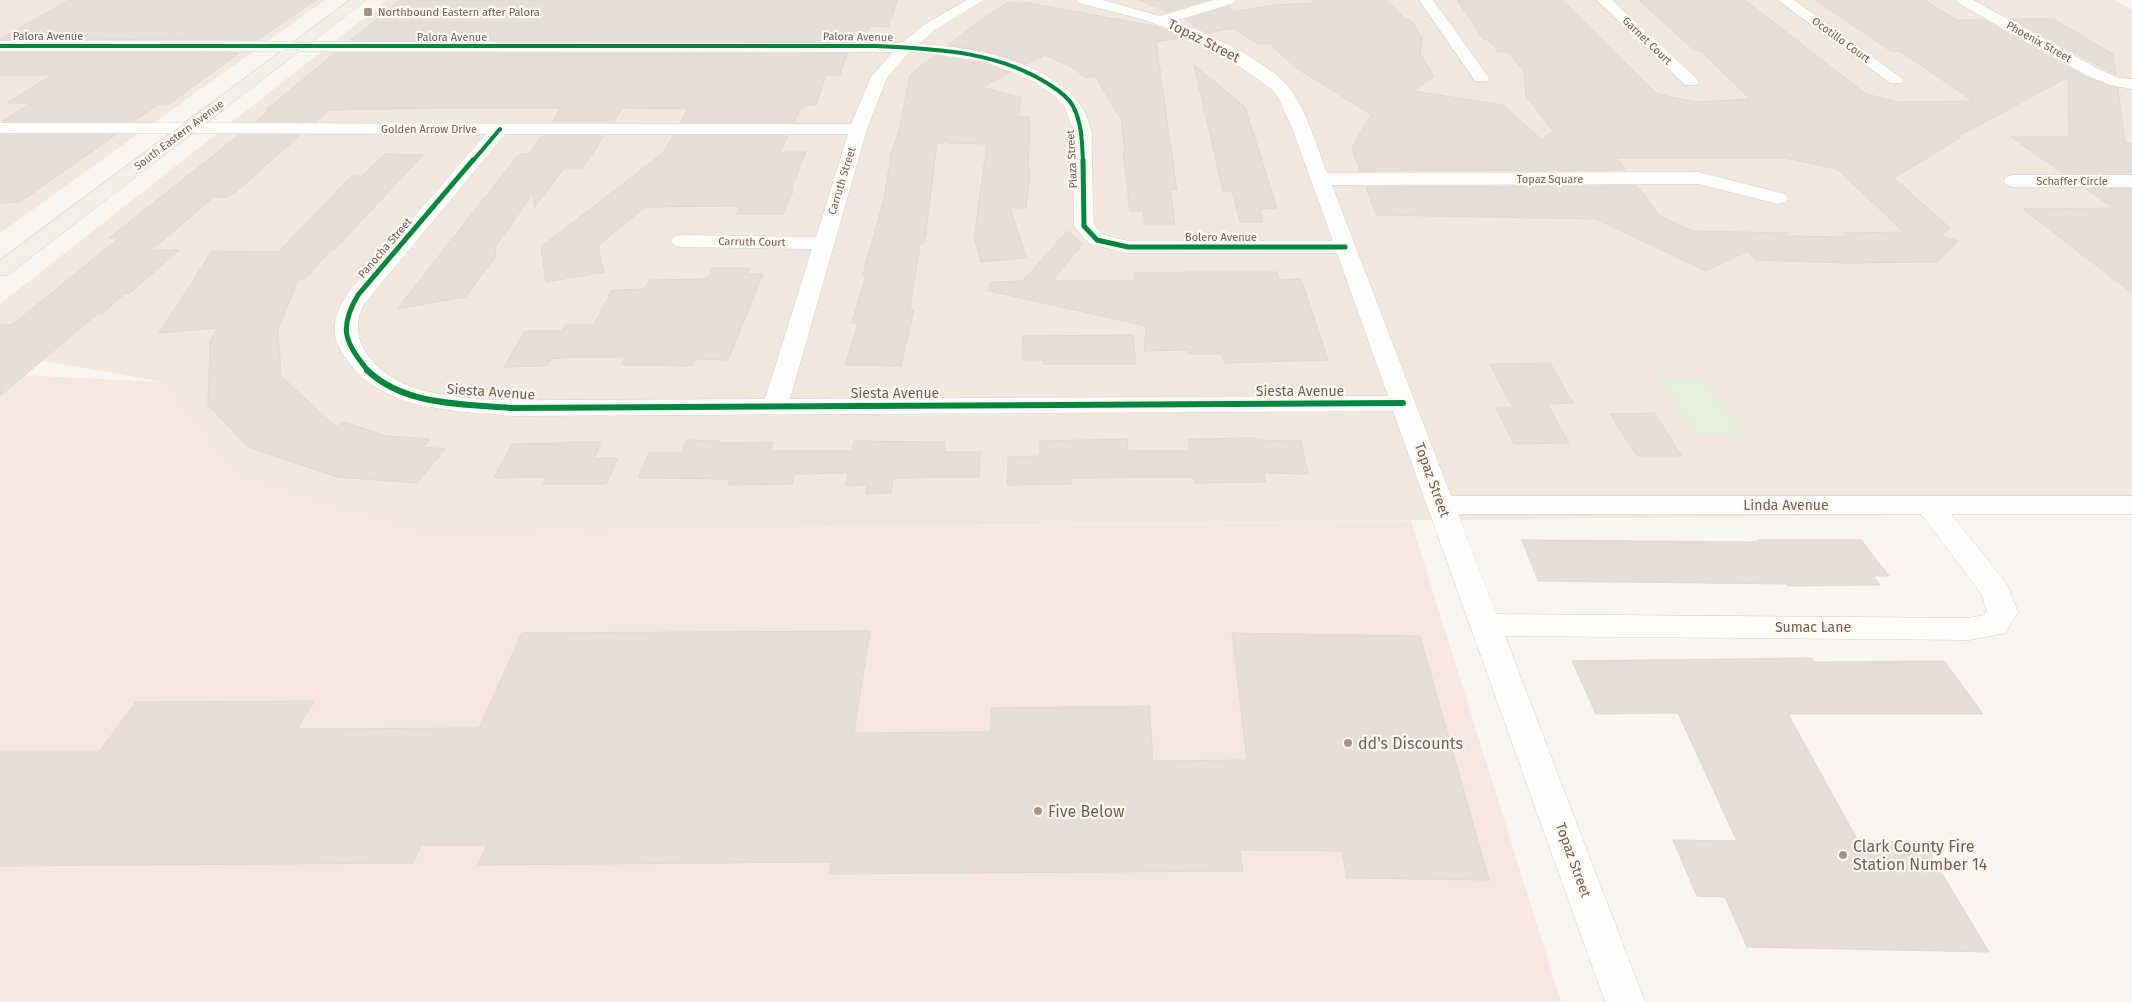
<svg xmlns="http://www.w3.org/2000/svg" width="2132" height="1002" viewBox="0 0 2132 1002" font-family="'Fira Sans',sans-serif">
<style>
.residential{fill:#f2e8de}
.commercial{fill:#f6e8e1}
.green{fill:#e7f0db}
.building{fill:#e6ded7;stroke:#e2d8d2}
.lines{fill:none;stroke-linecap:round;stroke-linejoin:round}
.minor-casing{stroke:#d7d1cb;stroke-width:1}
.major-casing{stroke:#dad1cc;stroke-width:1}
.minor{fill:#fefefd;fill-rule:evenodd}
.major{fill:#f3eee8;fill-rule:evenodd}
.cycleway-far2-casing{stroke:#fffaf3;stroke-width:5.5}
.cycleway-far1-casing{stroke:#fffaf3;stroke-width:8}
.cycleway-casing{stroke:#fffaf3;stroke-width:9}
.cycleway-far2{stroke:#00873e;stroke-width:4}
.cycleway-far1{stroke:#00873e;stroke-width:5}
.cycleway{stroke:#00873e;stroke-width:6}
.poi-dot{fill:#a69286;stroke:#fffaf3;stroke-width:2}
.labels{text-anchor:middle;dominant-baseline:central;stroke-width:4.5;stroke-linejoin:round;paint-order:stroke}
.far-poi-label{font-size:11px;fill:#7a5c4d;stroke:#fffaf3;text-anchor:start}
.far-street-label{font-size:11px;fill:#7a5c4d;stroke:#fffaf3}
.street-label{font-size:14px;fill:#7a5c4d;stroke:#fffaf3}
.near-poi-label{font-size:16px;fill:#7a5c4d;stroke:#fffaf3;text-anchor:start}
</style>
<rect width="100%" height="100%" fill="#f9f5f0"/>
<path class="residential" d="M0 0H325L0 233Z
M387 0H2114L2132 9V512L425 532 240 476 163 382 0 353V304Z"/>
<path class="commercial" d="M0 374 163 382 240 476 425 532 1411 521 1561 1002H0Z"/>
<path class="green" d="M1659 379H1703L1744 436H1697Z"/>
<path class="building" d="M69 0H316L257 40 0 39Z
M401 0H898L888 27 869 26 868 31H855L851 41 351 40Z
M1139 0H1207L1167 12Z
M1311 0H1386L1406 19H1410L1422 38 1420 54 1434 76 1413 91 1503 105 1542 140 1553 131 1526 96 1524 71 1508 52H1498L1489 40H1484L1457 0H1562L1657 94 1695 102 1750 99 1701 51H1695L1639 0H1745L1866 94 1898 102 1973 101 1900 51H1891L1815 0H1924L1957 20H1984L2087 78 2118 88 2125 143H2132V173H2063L2011 137H2069L2068 77 1957 137H1961L1894 178 1950 228 1941 236 1958 241 1938 262 1846 263 1755 260 1748 251 1706 271 1596 219 1376 215 1366 187 1637 186 1660 216 1692 231 1789 233 1782 236 1847 237 1843 233 1904 232 1837 169 1785 158H1616L1625 170 1360 171 1352 148 1371 114 1296 68 1269 43 1258 44 1233 28 1208 33 1185 20 1230 6 1231 12 1275 5 1314 3Z
M1009 2 1020 4 1023 2 1154 26 1184 37 1156 42 1177 190H1170L1175 224H1145L1143 211H1130L1123 152H1125L1121 119 1095 76 1086 78 1072 67 1045 55 1027 64 994 53 948 45 979 21Z
M2012 19H2053L2113 54 2116 75Z
M0 53H239L169 104H159L134 121H2L31 103H7L52 75H0Z
M335 53 847 54 840 75H826L816 105H806L805 108H801L794 122H680L688 109 629 108H622L614 122H552L561 108H434L329 110 316 122 256 121 270 110H266Z
M934 56 986 64 1009 73 982 87 1021 98 1018 117H1030L1028 171H1030L1026 208H1010L1027 258 981 262 974 237 987 144 947 143 945 138 944 143H937L926 233 923 244H920L910 310H914L901 366 845 365 858 323H852L866 274H863L884 199 891 155 899 130 910 75Z
M1194 65 1245 107 1277 208 1260 209 1263 222H1240L1232 191H1223Z
M0 135H115L20 202 0 203Z
M239 135H300L238 190 228 197H214L151 250H179L129 294H124L102 314H97L0 396V325H12L119 238H109Z
M542 136H604L583 168H564L535 207 533 193 496 246 495 258 465 297 397 309 519 154H529Z
M673 136H788L780 152H806L791 189H794L783 214H736L740 206 645 207 598 246 604 272 546 282 541 247 663 153Z
M385 154 423 155 334 250H331L305 279H299L278 329 281 376 336 427 344 422 387 436 430 439 423 447 445 449 417 483 337 477 248 447 208 405 210 342 217 328 159 333 212 251 278 252 352 176H362Z
M2086 189H2132V293L2023 209 2114 208Z
M1067 231 1083 244 1052 281H1135L1134 273H1182V272H1277L1279 280 1301 279 1328 360 1225 363 1222 354H1189L1188 350 1144 351 1146 326 989 291 990 282 1023 281Z
M713 268H749L747 274H763L728 360 695 359 692 366 621 365 625 357H571L551 359 547 366 504 367 525 331H562L565 325H594L612 290 644 289 649 280 707 279Z
M1133 335 1136 364H1043V360H1022L1023 336Z
M1550 363 1573 403 1547 404 1569 443 1514 444 1496 408H1513L1490 364Z
M1654 413 1682 456H1637L1610 414Z
M1255 438 1256 440 1301 441 1308 474 1264 473 1266 482 1195 483 1194 477 1071 478V484L1007 485 1008 457 1040 456V441L1127 439 1128 451H1190L1188 439Z
M687 440 719 441 718 443 773 442 770 451H852L854 441 945 442 944 452H980L979 477 893 478 891 493 866 494 867 485 845 486 848 473 794 474 792 484 728 485 730 479 638 478 649 453H681Z
M565 442H601L594 458H618L606 484H543L546 477 494 478 512 444 565 443Z
M1522 540 1758 542 1757 540H1861L1889 576H1873L1880 585 1788 586 1787 584 1538 581Z
M870 631 854 733 990 732 991 708 1149 706 1153 761 1247 760 1232 633 1420 636 1489 880 1347 878 1342 851 1240 850 1243 871 829 874 831 862 478 865 487 845H421L413 863 0 866V752H99L136 702 314 701 297 729 479 728 522 633Z
M1811 658 1814 662 1944 661 1983 714H1788L1858 841 1923 842 1989 952 1747 947 1725 897 1697 896 1673 840 1737 841 1678 713 1596 714 1572 661Z"/>
<g class="lines">
<g class="minor-casing">
<path id="minor" d="M967 0H984L935 30 919 44C975 47 1076 64 1091 129 1093 137 1091 147 1092 156 1092 179 1093 202 1094 225L1104 235 1128 241H1333L1292 128 1278 97 1271 89 1226 57 1187 36 1145 20 1079 3 1077 0H1103L1160 16 1214 0H1236L1234 3 1175 21C1209 34 1267 60 1290 89 1307 111 1317 147 1327 173L1699 172 1785 194 1788 198 1785 202 1778 204 1699 184 1332 185 1451 496H2132V514H1951L2007 584 2018 612 2005 633 1969 640 1505 636 1645 1002H1605L1393 411 512 416C453 410 381 412 345 357 328 332 334 314 350 290L486 134 0 133V123L851 124 871 77 893 52 0 51V41L902 43 925 24ZM909 52 933 54 987 62 1033 81 1053 95 1064 106 1073 129 1074 226 1090 244 1128 253H1337L1388 396 790 399 867 129 887 78ZM505 134H848L816 237 681 235 674 237 671 241 674 245 681 247 812 249 765 399C702 399 639 400 576 400 526 400 462 403 414 388 379 376 343 342 364 304ZM1458 514H1921L1982 595 1987 611 1984 615 1969 618 1496 614Z
M1419 0H1433L1489 78 1487 81H1475Z
M1597 0H1612L1697 79 1699 82 1697 85H1685Z
M1778 0H1794L1904 80 1902 83H1890Z
M1956 0H1973L2100 70 2119 78 2132 79V89L2110 85 2088 76 1958 3Z
M2013 175H2132V187H2013L2006 185 2004 181 2006 177Z"/>
</g>
<g class="major-casing">
<path id="major" d="M350 0H366L8 275 0 276V260Z"/>
</g>
<use href="#minor" class="minor"/>
<use href="#major" class="major"/>
<g class="cycleway-far2-casing">
<path id="cycleway-far2" d="M0 46H876C936 49 998 51 1050 85 1058 90 1068 97 1073 106 1082 124 1082 141 1083 162
M472 162 500 129"/>
</g>
<g class="cycleway-far1-casing">
<path id="cycleway-far1" d="M1083 160 1084 226 1097 240 1128 247H1345
M368 371C345 342 338 329 358 295L473 160"/>
</g>
<g class="cycleway-casing">
<path id="cycleway" d="M367 370C404 406 464 404 512 408L1403 403"/>
</g>
<use href="#cycleway-far2" class="cycleway-far2"/>
<use href="#cycleway-far1" class="cycleway-far1"/>
<use href="#cycleway" class="cycleway"/>
</g>
<g class="poi-dot">
<rect x="363" y="7" width="10" height="10" rx="2.5"/>
<circle cx="1348" cy="743" r="5"/>
<circle cx="1038" cy="811" r="5"/>
<circle cx="1843" cy="855" r="5"/>
</g>
<g class="labels">
<g class="far-poi-label">
<text x="378" y="12">Northbound Eastern after Palora</text>
</g>
<g class="far-street-label">
<text x="48" y="36">Palora Avenue</text>
<text x="452" y="37">Palora Avenue</text>
<text transform="translate(858 37) rotate(1)">Palora Avenue</text>
<text transform="translate(1841 40) rotate(36)">Ocotillo Court</text>
<text transform="translate(1647 41) rotate(44)">Garnet Court</text>
<text transform="translate(2039 42) rotate(29)">Phoenix Street</text>
<text x="429" y="129">Golden Arrow Drive</text>
<text transform="translate(179 135) rotate(-37)">South Eastern Avenue</text>
<text transform="translate(1072 159) rotate(-93)">Plaza Street</text>
<text x="1550" y="179">Topaz Square</text>
<text transform="translate(842 181) rotate(-73)">Carruth Street</text>
<text x="2072" y="181">Schaffer Circle</text>
<text x="1221" y="237">Bolero Avenue</text>
<text transform="translate(752 242) rotate(1)">Carruth Court</text>
<text transform="translate(385 248) rotate(-49)">Panocha Street</text>
</g>
<g class="street-label">
<text transform="translate(1204 41) rotate(27)">Topaz Street</text>
<text x="1300" y="391">Siesta Avenue</text>
<text transform="translate(491 392) rotate(4)">Siesta Avenue</text>
<text x="895" y="393">Siesta Avenue</text>
<text transform="translate(1432 480) rotate(70)">Topaz Street</text>
<text x="1786" y="505">Linda Avenue</text>
<text x="1813" y="627">Sumac Lane</text>
<text transform="translate(1573 860) rotate(70)">Topaz Street</text>
</g>
<g class="near-poi-label">
<text x="1358" y="743">dd's Discounts</text>
<text x="1048" y="811">Five Below</text>
<text x="1853" y="846">Clark County Fire<tspan x="1853" dy="18">Station Number 14</tspan></text>
</g>
</g>
</svg>
